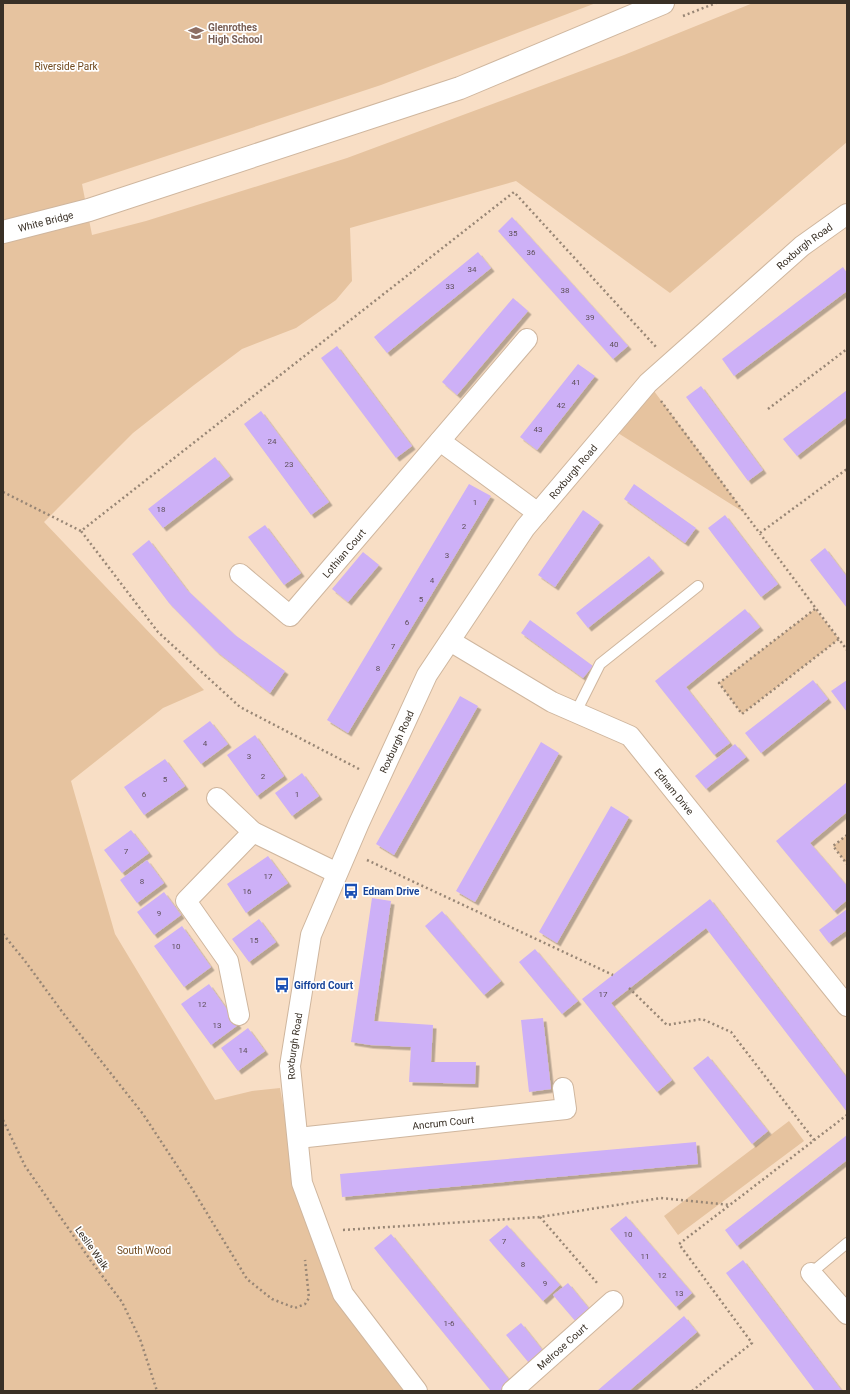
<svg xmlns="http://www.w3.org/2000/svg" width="850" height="1394" viewBox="0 0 850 1394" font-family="Roboto,sans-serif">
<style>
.green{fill:#e6c39f}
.building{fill:#cdb0f7;filter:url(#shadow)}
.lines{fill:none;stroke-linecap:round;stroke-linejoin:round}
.service-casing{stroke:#cfb69e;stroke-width:12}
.minor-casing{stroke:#cfb69e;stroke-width:22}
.secondary-casing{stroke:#cfb69e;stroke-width:24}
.path{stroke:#988675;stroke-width:2.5;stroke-dasharray:2 3;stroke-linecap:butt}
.service{stroke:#fff;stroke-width:10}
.minor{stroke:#fff;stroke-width:20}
.secondary{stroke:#fff;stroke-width:22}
.labels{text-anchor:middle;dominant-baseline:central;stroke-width:3.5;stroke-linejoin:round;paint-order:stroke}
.number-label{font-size:8px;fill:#5e505a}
.education-label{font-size:10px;font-weight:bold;fill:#785e54;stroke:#fff;text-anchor:start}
.park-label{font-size:10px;fill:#70491d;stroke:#fff}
.street-label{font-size:10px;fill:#393026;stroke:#fff}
.transit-label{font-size:10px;font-weight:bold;fill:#164399;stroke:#fff;text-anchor:start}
</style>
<defs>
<filter id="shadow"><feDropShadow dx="3.5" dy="3.5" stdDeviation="0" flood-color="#0004"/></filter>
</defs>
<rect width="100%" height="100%" fill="#f8dec5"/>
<path class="green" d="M3 3H596L381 85 82 184 92 235 146 221 347 158 624 55 753 3H847V142L670 293 516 181 350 228 352 281 336 300 296 328 242 349 194 385 133 433 44 522 204 690 163 708 71 781 115 934 215 1100 252 1091 280 1088 302 1211 340 1302 416 1391H3Z
M648 383 745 513 610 428Z
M815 609 839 639 742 714 719 683Z
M847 835V864L833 846Z
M789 1121 804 1141 678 1235 664 1216Z"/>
<path class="building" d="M512 217 628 346 613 359 498 231Z
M478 252 491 268 387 353 374 337Z
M843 267 847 273V291L734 376 722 359Z
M513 298 528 311 457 395 442 382Z
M337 346 412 446 396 458 321 358Z
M578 364 595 376 537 450 520 437Z
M701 386 763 470 748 481 686 397Z
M847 390V417L797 456 783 439Z
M261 411 329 502 311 515 244 424Z
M215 457 230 476 163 528 148 509Z
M469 484 491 496 348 733 327 720Z
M634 484 696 528 685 543 624 499Z
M583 510 600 522 555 587 538 575Z
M725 515 778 584 761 597 708 528Z
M265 525 301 573 284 585 248 537Z
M149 540 187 590 235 635 285 671 270 693 216 651 169 603 132 554Z
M825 548 847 577V608L810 560Z
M363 552 379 565 348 602 332 589Z
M649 556 661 570 588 628 576 613Z
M745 609 760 627 686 687 730 743 714 755 655 681Z
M530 620 593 666 583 678 521 633Z
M813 680 828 699 761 753 745 733Z
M847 680V712L831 691Z
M460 696 478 706 394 855 376 844Z
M210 721 228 744 201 764 183 741Z
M255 735 284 776 257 796 227 755Z
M541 742 559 753 475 902 456 891Z
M735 744 746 757 706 789 695 776Z
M165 759 185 786 144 815 124 787Z
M302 773 319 796 292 816 275 793Z
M847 782V812L810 843 847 886V900L834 911 776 841Z
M611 806 629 817 557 943 539 932Z
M131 830 149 853 122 873 104 850Z
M268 856 288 883 246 913 227 884Z
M147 860 164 883 137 903 120 880Z
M164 892 181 915 154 935 137 912Z
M372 898 391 901 374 1021 433 1025 431 1062H476L475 1084 409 1082 411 1047 370 1045 351 1042Z
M710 899 847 1078V1112L706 928 611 1003 672 1080 657 1092 582 999Z
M847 909V930L829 943 819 930Z
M442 911 501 981 484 995 425 926Z
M259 919 276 942 249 962 232 939Z
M182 926 211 967 184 987 154 946Z
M535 949 578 1001 562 1014 519 962Z
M209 984 238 1025 211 1045 181 1004Z
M543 1018 551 1089 529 1092 521 1020Z
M248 1028 265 1051 238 1071 221 1048Z
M708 1056 768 1131 752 1144 693 1068Z
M847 1135V1160L737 1246 725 1230Z
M696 1142 698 1164 342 1197 340 1174Z
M626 1216 692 1293 676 1307 610 1229Z
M507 1225 560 1285 543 1301 489 1240Z
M391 1234 511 1382 501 1391H491L374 1248Z
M743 1260 842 1391H815L726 1273Z
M568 1283 591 1311 577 1323 553 1295Z
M684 1316 697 1332 629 1391H597Z
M521 1323 544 1352 529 1363 506 1335Z"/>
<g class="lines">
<g class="service-casing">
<path id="service" d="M576 712 600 664 698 586
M811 1273 847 1243"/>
</g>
<g class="minor-casing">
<g id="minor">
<path d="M440 441 538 513"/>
<path id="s1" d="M240 574 290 616 527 339"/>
<path id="s2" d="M450 641 552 702 630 736 847 1006"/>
<path d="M217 798 253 832 337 873"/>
<path d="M239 1015 228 961 186 901 253 832"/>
<path id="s3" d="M298 1138 566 1109 563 1088"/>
<path d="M811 1273 847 1314"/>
<path id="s4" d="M417 1391 343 1294 302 1183 290 1066 311 935 359 823 427 675 525 528 648 383 802 246 847 214"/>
<path id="s5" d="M512 1391 613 1301"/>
</g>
</g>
<g class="secondary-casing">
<g id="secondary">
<path id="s6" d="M3 232 89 210 460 88 663 3"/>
</g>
</g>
<path class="path" d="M683 16 716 3
M661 401 847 650
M768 409 847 349
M3 492 81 531
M760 533 847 469
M815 609 719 683 742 714 839 639
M359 769 240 707 158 632 81 531 514 192 656 347
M847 835 833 846 847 864
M367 860 613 975
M3 934 25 961 63 1013 143 1114 191 1187 247 1279 272 1299 295 1308 305 1304 309 1298 305 1260
M629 988 667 1025 702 1019 731 1032 814 1140
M3 1120 25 1166 91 1261 122 1302 140 1339 157 1391
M540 1217 598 1284
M343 1230 540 1217 661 1198 730 1205
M692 1391 752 1343 679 1244 847 1115"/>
<use href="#service" class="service"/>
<use href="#minor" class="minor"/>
<use href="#secondary" class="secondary"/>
</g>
<defs>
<g id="school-bare" transform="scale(1.2)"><path d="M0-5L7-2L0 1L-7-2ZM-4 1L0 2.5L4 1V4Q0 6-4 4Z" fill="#8d6e63" stroke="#fff" stroke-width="2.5" paint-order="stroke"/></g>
<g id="bus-bare" transform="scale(1.2)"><path d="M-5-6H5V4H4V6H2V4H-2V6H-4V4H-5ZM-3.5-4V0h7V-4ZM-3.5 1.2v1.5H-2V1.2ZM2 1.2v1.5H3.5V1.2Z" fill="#1a4fb4" stroke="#fff" stroke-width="2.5" paint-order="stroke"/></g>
</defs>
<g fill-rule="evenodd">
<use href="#school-bare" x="196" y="33"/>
<use href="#bus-bare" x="351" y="891"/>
<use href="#bus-bare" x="282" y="985"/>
</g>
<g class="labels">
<g class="number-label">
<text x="513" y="233">35</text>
<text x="531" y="252">36</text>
<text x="472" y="269">34</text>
<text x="450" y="286">33</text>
<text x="565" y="290">38</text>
<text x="590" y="317">39</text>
<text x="614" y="344">40</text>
<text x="576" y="382">41</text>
<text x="561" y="405">42</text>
<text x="538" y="429">43</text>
<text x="272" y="441">24</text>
<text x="289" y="464">23</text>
<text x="475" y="502">1</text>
<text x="161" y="509">18</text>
<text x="464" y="526">2</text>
<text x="447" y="555">3</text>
<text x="432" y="580">4</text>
<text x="421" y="599">5</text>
<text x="407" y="622">6</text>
<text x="393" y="646">7</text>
<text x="378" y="668">8</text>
<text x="205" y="743">4</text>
<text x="249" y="756">3</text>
<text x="263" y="776">2</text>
<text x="165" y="779">5</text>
<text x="144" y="794">6</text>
<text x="297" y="794">1</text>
<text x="126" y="851">7</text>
<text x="268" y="876">17</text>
<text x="142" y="881">8</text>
<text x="247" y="891">16</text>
<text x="159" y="913">9</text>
<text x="254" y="940">15</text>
<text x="176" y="946">10</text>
<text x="603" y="994">17</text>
<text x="202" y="1004">12</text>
<text x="217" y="1025">13</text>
<text x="243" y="1050">14</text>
<text x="628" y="1234">10</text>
<text x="504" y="1241">7</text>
<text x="645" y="1256">11</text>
<text x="523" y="1264">8</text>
<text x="662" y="1275">12</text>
<text x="545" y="1283">9</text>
<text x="679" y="1293">13</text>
<text x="449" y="1323">1-6</text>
</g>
<g class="education-label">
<text x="208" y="27">Glenrothes<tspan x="208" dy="12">High School</tspan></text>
</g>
<g class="park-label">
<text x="66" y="66">Riverside Park</text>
<text x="144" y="1250">South Wood</text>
</g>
<g class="street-label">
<text stroke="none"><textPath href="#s6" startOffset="44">White Bridge</textPath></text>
<text stroke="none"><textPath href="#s4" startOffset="1350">Roxburgh Road</textPath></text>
<text stroke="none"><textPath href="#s4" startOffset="1026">Roxburgh Road</textPath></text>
<text stroke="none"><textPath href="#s1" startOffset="148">Lothian Court</textPath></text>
<text stroke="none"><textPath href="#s4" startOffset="702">Roxburgh Road</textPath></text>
<text stroke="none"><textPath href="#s2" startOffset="275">Ednam Drive</textPath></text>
<text stroke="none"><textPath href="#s4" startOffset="378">Roxburgh Road</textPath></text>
<text stroke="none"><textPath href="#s3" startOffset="146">Ancrum Court</textPath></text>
<text transform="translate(92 1248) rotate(55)">Leslie Walk</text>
<text stroke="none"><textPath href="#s5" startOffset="67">Melrose Court</textPath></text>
</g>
<g class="transit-label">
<text x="363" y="891">Ednam Drive</text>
<text x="294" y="985">Gifford Court</text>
</g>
</g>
<rect width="850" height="1394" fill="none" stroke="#393026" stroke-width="8"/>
</svg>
